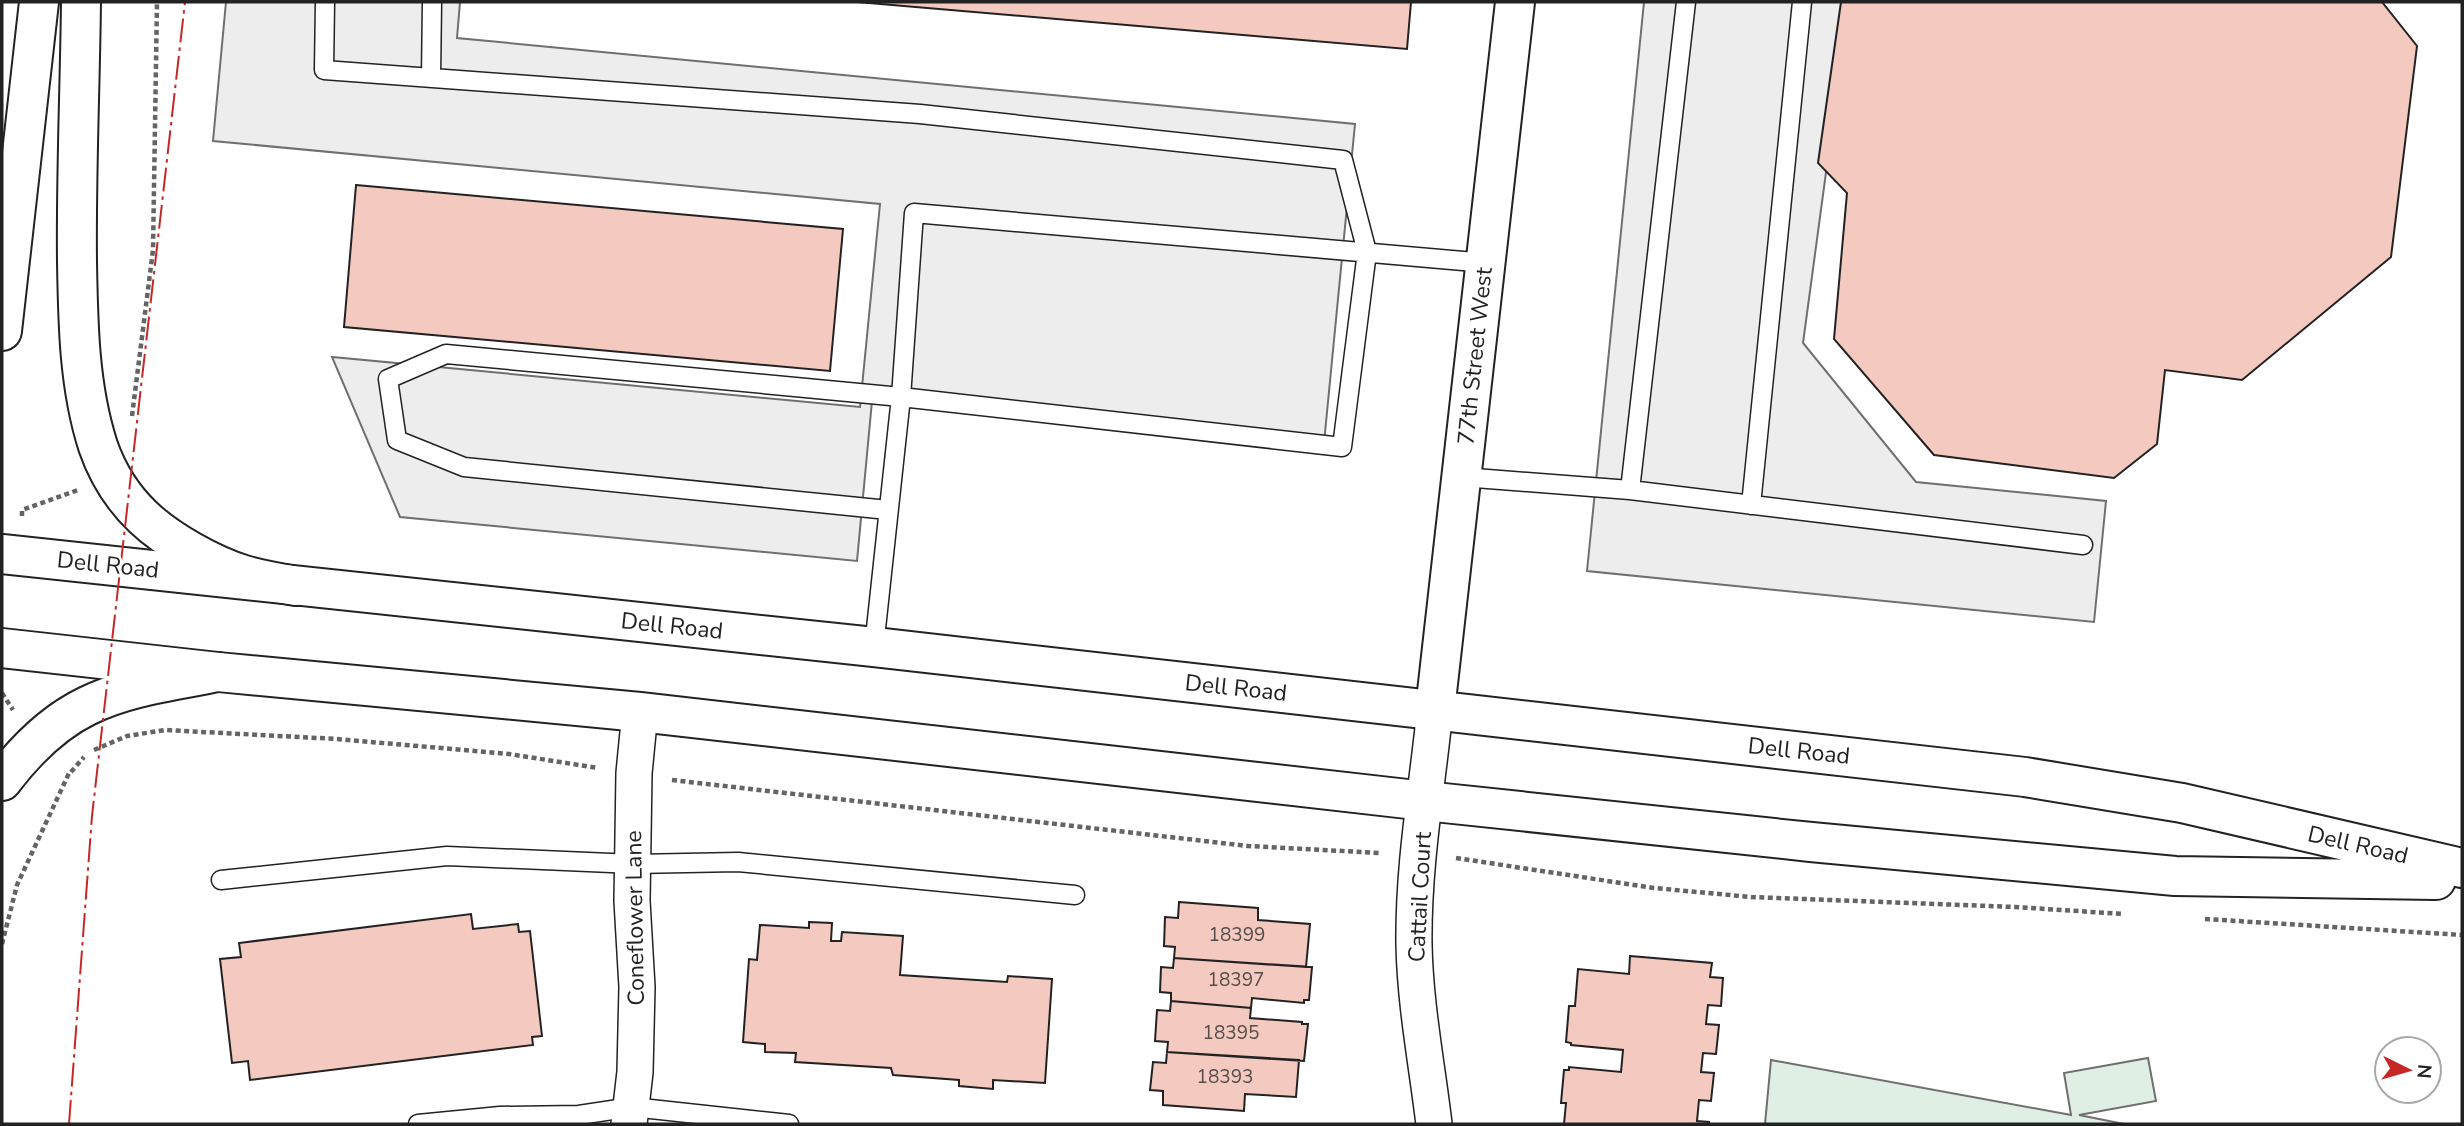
<svg xmlns="http://www.w3.org/2000/svg" width="2464" height="1126" viewBox="0 0 2464 1126" font-family="'Nunito Sans',sans-serif">
<style>
.green{fill:#e0efe3;stroke:#6f6f6f;stroke-width:2}
.parking{fill:#ededed;stroke:#6f6f6f;stroke-width:2}
.building{fill:#f3c9c0;stroke:#222;stroke-width:2}
.lines{fill:none;stroke-linecap:round;stroke-linejoin:round}
.service-casing{stroke:#222;stroke-width:21}
.minor-casing{stroke:#222;stroke-width:38}
.tertiary-casing{stroke:#222;stroke-width:42}
.primary-casing{stroke:#222;stroke-width:42}
.path{stroke:#646464;stroke-width:4.5;stroke-dasharray:5 3.5;stroke-linecap:butt}
.service{stroke:#fff;stroke-width:18}
.minor{stroke:#fff;stroke-width:35}
.tertiary{stroke:#fff;stroke-width:38}
.primary{stroke:#fff;stroke-width:38}
.power{stroke:#c62828;stroke-width:2;stroke-dasharray:24 5 3.5 5;stroke-linecap:butt}
.labels{text-anchor:middle;dominant-baseline:central;stroke-width:5;stroke-linejoin:round;paint-order:stroke}
.number-label{font-size:19px;fill:#564c4a}
.street-label{font-size:23px;fill:#222;stroke:#fff}
</style>
<rect width="100%" height="100%" fill="#fff"/>
<path class="green" d="M2148 1058 2156 1101 2079 1115 2124 1124H1765L1771 1060 2071 1115 2064 1073Z"/>
<path class="parking" d="M226 2H460L457 38 1355 124 1324 443 872 401 857 561 400 517 332 357 860 407 880 204 213 141Z
M1644 2H1849L1803 343 1916 482 2106 501 2094 622 1587 571Z"/>
<path class="building" d="M857 2H1411L1407 49Z
M1841 2H2382L2417 46 2391 257 2242 380 2165 370 2157 444 2114 478 1934 455 1834 339 1847 193 1818 163Z
M356 185 843 229 830 371 344 327Z
M1179 902 1258 908V920L1310 924 1306 967 1174 958 1175 947 1164 946 1165 917 1178 918Z
M471 914 473 929 518 924 519 932 530 931 542 1036 532 1037 533 1045 250 1080 248 1061 232 1063 220 959 241 957 239 943Z
M809 922 832 923 831 941H841L842 932 903 936 900 975 1007 982 1008 976 1052 979 1045 1083 993 1080V1089L959 1086V1080L893 1075 891 1068 795 1062 796 1053 765 1052V1044L743 1042 749 959 757 960 760 925 809 928Z
M1630 956 1712 963 1710 977 1723 978 1721 1006 1708 1005 1706 1024 1719 1025 1716 1054 1703 1053 1701 1072 1714 1073 1711 1101 1699 1100 1697 1121 1709 1122V1124H1564L1566 1103H1561L1564 1070H1569V1067L1621 1072 1623 1050 1571 1045V1043L1566 1042 1569 1006H1575L1578 969 1629 974Z
M1174 958 1312 967 1309 1000H1304V1003L1252 998 1251 1008 1171 1001V993L1160 992 1161 967 1173 968Z
M1171 1001 1251 1008 1250 1018 1302 1022V1024H1308L1304 1061 1167 1052 1168 1042 1155 1041 1157 1010 1170 1011Z
M1167 1052 1299 1060 1296 1097 1245 1094 1244 1111 1163 1105V1091L1150 1090 1153 1062 1166 1063Z"/>
<g class="lines">
<g class="service-casing">
<path id="service" d="M325 2 324 70 920 114 1343 160 1367 252 1342 447 901 397 914 213 1486 263
M431 78 432 2
M1462 477 1630 490 1686 2
M1630 490 2083 545
M1751 505 1802 2
M874 647 901 397 446 354 388 379 397 440 464 467 888 510
M221 880 447 856 634 864 738 862 1075 895
M418 1124 500 1116 579 1115 632 1107 789 1124"/>
</g>
<g class="minor-casing">
<path id="minor" d="M629 1124 635 1072 637 987 632 901 634 773 640 712
M1434 1124C1427 1065 1415 1004 1414 944 1413 866 1427 788 1435 710"/>
</g>
<g class="tertiary-casing">
<path id="tertiary" d="M2 554 874 647 2025 777 2182 803 2462 868
M2 648 218 672 640 712 1425 801 1811 842 2175 876 2436 880
M1435 710 1515 2"/>
</g>
<g class="primary-casing">
<path id="primary" d="M81 2C80 88 76 175 77 262 78 324 79 387 98 446 107 472 123 498 143 517 168 541 212 565 244 575 261 580 279 583 296 586
M2 331 39 2
M2 781C24 752 54 722 87 706 127 686 174 681 218 672"/>
</g>
<path class="path" d="M132 416 153 250 157 2
M22 516V510L78 490
M2 693 13 710
M94 750 127 736 165 730 337 739 509 754 598 768
M71 772 84 757
M672 780 1248 846 1380 853
M1456 858 1654 888 1751 897 2015 907 2123 914
M2205 919 2462 935
M2 944 17 885 70 771"/>
<use href="#service" class="service"/>
<use href="#minor" class="minor"/>
<use href="#tertiary" class="tertiary"/>
<use href="#primary" class="primary"/>
<path class="power" d="M69 1124 92 816 185 2"/>
</g>
<g class="labels">
<g class="number-label">
<text x="1237" y="935">18399</text>
<text x="1236" y="980">18397</text>
<text x="1231" y="1033">18395</text>
<text x="1225" y="1077">18393</text>
</g>
<g class="street-label">
<text transform="translate(1475 356) rotate(-84)">77th Street West</text>
<text transform="translate(108 565) rotate(6)">Dell Road</text>
<text transform="translate(672 626) rotate(6)">Dell Road</text>
<text transform="translate(1236 688) rotate(6)">Dell Road</text>
<text transform="translate(1799 751) rotate(6)">Dell Road</text>
<text transform="translate(2358 845) rotate(13)">Dell Road</text>
<text transform="translate(1420 897) rotate(-87)">Cattail Court</text>
<text transform="translate(635 918) rotate(-91)">Coneflower Lane</text>
</g>
</g>
<rect width="2464" height="1126" fill="none" stroke="#222222" stroke-width="7"/>
<g transform="translate(2408 1070) rotate(95)"><circle r="33" fill="#ffffff" stroke="#a7a7a7" stroke-width="2"/>
<path d="M0-5L12 26L0 18L-12 26Z" fill="#c62828"/>
<text y="-10" font-size="19" font-weight="bold" text-anchor="middle" fill="#222222">N</text>
</g>
</svg>
